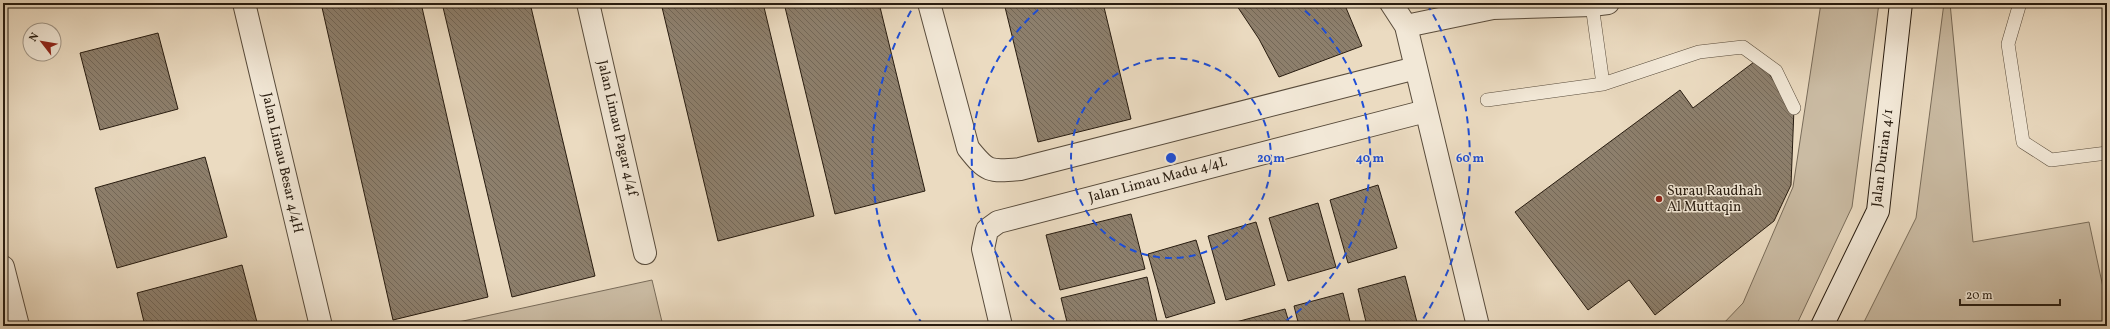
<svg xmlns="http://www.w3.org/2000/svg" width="2110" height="329" viewBox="0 0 2110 329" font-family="Vollkorn,serif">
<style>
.green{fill:#cabba3;stroke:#796c5a}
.building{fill:url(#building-back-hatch);stroke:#281c10}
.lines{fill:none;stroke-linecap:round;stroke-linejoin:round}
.lane-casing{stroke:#594c3c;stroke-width:14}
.street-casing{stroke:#594c3c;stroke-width:24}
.secondary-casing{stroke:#281c10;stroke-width:24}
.lane{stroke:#f2e8d7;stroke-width:13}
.street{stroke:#f2e8d7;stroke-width:22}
.secondary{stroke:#f2e8d7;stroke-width:22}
.ring{fill:none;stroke:#1d4ed8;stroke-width:2;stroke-dasharray:7 5}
.poi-dot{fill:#8f2418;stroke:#f2e8d7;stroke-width:1.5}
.labels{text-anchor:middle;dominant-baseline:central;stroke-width:3;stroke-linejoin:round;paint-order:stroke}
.street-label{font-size:14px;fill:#281c10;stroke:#f2e8d7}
.poi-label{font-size:14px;fill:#281c10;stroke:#f2e8d7;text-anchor:start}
.centre{fill:#1d4ed8;stroke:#f2e8d7;stroke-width:2}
.ring-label{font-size:12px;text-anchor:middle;font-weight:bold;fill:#1d4ed8;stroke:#f2e8d7;stroke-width:3;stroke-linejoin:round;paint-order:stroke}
</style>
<defs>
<pattern id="building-back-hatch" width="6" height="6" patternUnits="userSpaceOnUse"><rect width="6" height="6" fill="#8d7f6c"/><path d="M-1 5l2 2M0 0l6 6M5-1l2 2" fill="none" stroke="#736757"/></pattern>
</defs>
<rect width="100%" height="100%" fill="#ebdbc1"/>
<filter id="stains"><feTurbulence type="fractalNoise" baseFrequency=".005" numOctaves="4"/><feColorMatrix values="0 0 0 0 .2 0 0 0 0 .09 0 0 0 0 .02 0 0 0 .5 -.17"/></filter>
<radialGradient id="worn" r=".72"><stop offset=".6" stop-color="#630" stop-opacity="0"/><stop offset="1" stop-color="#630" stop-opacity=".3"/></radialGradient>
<path class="green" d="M1821 3H1879L1852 207 1796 326H1721L1743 303 1793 187Z
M1944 3H1950L1973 242 2089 222 2107 306V326H1862L1916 218Z
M652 280 663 326H440Z"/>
<path class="building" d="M321 3H421L488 297 393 320Z
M442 3H530L595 276 512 297Z
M661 3H763L814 216 718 241Z
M784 3H879L925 191 835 214Z
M1004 3H1103L1131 119 1038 142Z
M1235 3H1344L1362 46 1279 77 1259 39Z
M158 33 178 109 100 130 80 53Z
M1758 59 1794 108 1791 185 1774 221 1655 315 1629 280 1588 310 1515 212 1680 90 1693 108Z
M205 157 227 237 117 268 95 188Z
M1378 185 1397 248 1348 263 1330 200Z
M1318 203 1336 267 1288 281 1269 218Z
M1131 214 1145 269 1060 290 1046 235Z
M1256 222 1275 285 1226 300 1208 236Z
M1196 240 1215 303 1166 318 1148 254Z
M242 265 258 326H145L137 293Z
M1405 276 1418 326H1367L1358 289Z
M1147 277 1158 326H1068L1061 298Z
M1343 293 1351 326H1299L1294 306Z
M1285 309 1290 326H1237L1236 322Z"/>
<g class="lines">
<g class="lane-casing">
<path id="lane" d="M2020 3 2008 44 2023 142 2051 160 2107 153
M1592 5 1603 84
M1487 100 1603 84 1699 52 1743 47 1776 71 1794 108"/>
</g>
<g class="street-casing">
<path id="street" d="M244 3 320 322
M588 3 645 253
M929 3 968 148C987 172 989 172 1020 169L1416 68
M1391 3 1406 26 1478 326
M1406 26 1493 8 1592 5 1608 3
M3 267 18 326
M1001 326 983 249 987 230 998 222 1426 111"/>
</g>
<g class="secondary-casing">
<path id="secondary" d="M1822 326 1878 211 1901 3"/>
</g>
<use href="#lane" class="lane"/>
<use href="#street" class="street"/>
<use href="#secondary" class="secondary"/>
</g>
<g class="ring">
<circle cx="1171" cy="158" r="100"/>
<path d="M1064 326A199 199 0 0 1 1046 3M1296 3A199 199 0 0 1 1278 326"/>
<path d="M923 325A299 299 0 0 1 915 4M1427 4A299 299 0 0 1 1419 325"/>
</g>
<circle class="poi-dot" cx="1659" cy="199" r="4"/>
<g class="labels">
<g class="street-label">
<text transform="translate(617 128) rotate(77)">Jalan Limau Pagar 4/4f</text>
<text transform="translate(1883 158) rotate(-83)">Jalan Durian 4/1</text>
<text transform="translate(282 163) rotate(77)">Jalan Limau Besar 4/4H</text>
<text transform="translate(1158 180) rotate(-15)">Jalan Limau Madu 4/4L</text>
</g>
<g class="poi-label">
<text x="1667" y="191">Surau Raudhah<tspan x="1667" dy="16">Al Muttaqin</tspan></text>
</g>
</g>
<circle cx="1171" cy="158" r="6" class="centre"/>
<g class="ring-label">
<text x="1271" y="162">20 m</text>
<text x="1370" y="162">40 m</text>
<text x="1470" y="162">60 m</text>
</g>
<rect width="2110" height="329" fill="none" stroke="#ebdbc1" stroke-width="16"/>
<rect x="4" y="4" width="2102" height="321" fill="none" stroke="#281c10" stroke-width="2"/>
<rect x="8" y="8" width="2094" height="313" fill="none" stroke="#281c10"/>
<g transform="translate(42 42) rotate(301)"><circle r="19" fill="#f2e8d7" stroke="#a19687"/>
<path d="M0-3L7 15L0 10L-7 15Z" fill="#8f2418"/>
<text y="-6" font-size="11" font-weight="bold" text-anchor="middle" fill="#281c10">N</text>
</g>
<path d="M1960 299v6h100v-6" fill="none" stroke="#281c10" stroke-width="2"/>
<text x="1966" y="299" font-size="12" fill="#281c10" stroke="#f2e8d7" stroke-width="3" paint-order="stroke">20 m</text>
<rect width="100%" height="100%" filter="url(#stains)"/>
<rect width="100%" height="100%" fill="url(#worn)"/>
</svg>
